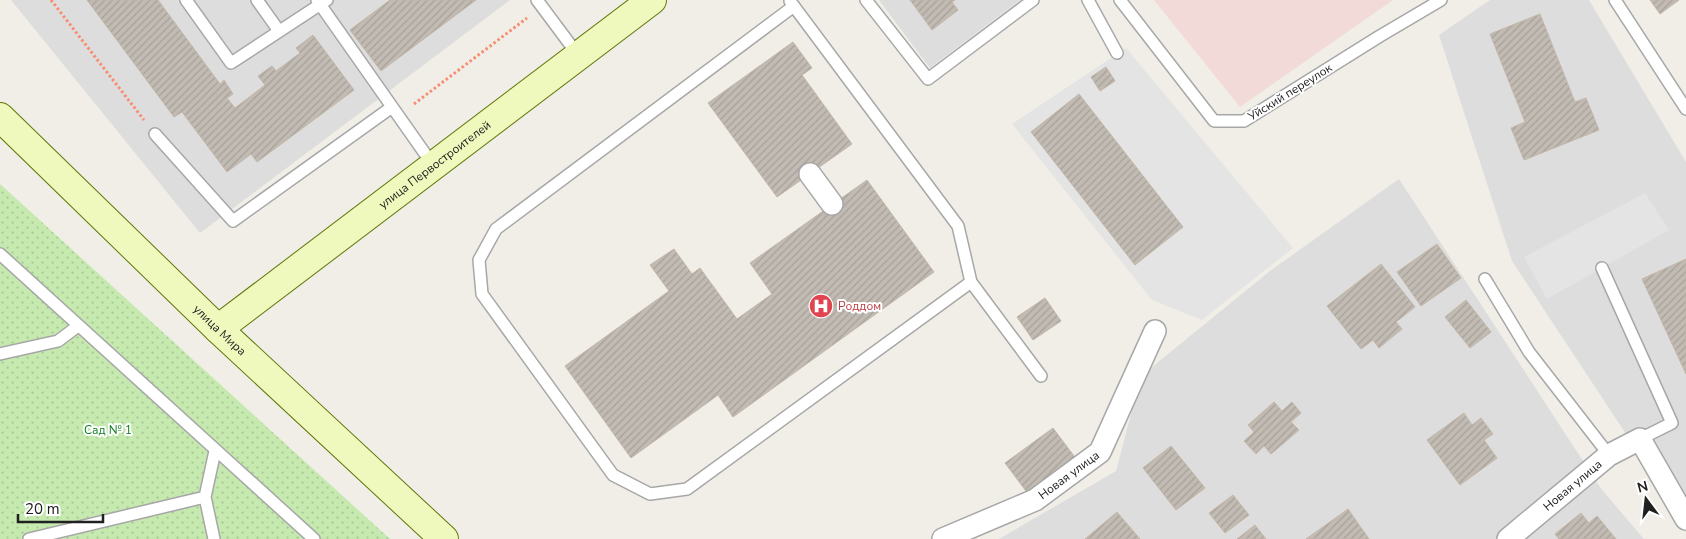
<svg xmlns="http://www.w3.org/2000/svg" width="1686" height="539" viewBox="0 0 1686 539" font-family="'Nunito Sans',sans-serif">
<style>
.residential{fill:#dedddd}
.commercial{fill:#f1dad7}
.garden{fill:url(#garden-dots)}
.parking{fill:#e4e4e4}
.building{fill:url(#building-hatch);stroke:#c2b7a9}
.lines{fill:none;stroke-linecap:round;stroke-linejoin:round}
.lane-casing{stroke:#a7a7a7;stroke-width:14}
.street-casing{stroke:#a7a7a7;stroke-width:24}
.secondary-casing{stroke:#5f7707;stroke-width:30}
.path{stroke:#f78d71;stroke-width:3;stroke-dasharray:2.5 2.5;stroke-linecap:butt}
.lane{stroke:#fff;stroke-width:11}
.street{stroke:#fff;stroke-width:21}
.secondary{stroke:#eff9bd;stroke-width:28}
.labels{text-anchor:middle;dominant-baseline:central;stroke-width:4;stroke-linejoin:round;paint-order:stroke}
.street-label{font-size:12px;fill:#202020;stroke:#fff}
.health-label{font-size:12px;fill:#be3a42;stroke:#fff;text-anchor:start}
.park-label{font-size:12px;fill:#0e7f23;stroke:#fff}
</style>
<defs>
<pattern id="garden-dots" width="8" height="8" patternUnits="userSpaceOnUse" patternTransform="scale(1.25)"><rect width="8" height="8" fill="#c5e9ae"/><path d="M2 2h.1M6 6h.1" fill="none" stroke="#a9c895" stroke-width="1.8" stroke-linecap="round"/></pattern>
<pattern id="building-hatch" width="6" height="6" patternUnits="userSpaceOnUse" patternTransform="scale(1.25)"><rect width="6" height="6" fill="#c1bbb3"/><path d="M-1 1l2-2M0 6l6-6M5 7l2-2" fill="none" stroke="#a6a09a"/></pattern>
</defs>
<rect width="100%" height="100%" fill="#f0eee7"/>
<path class="residential" d="M11 0H510L200 233Z
M879 0H1020L930 68Z
M1490 0H1589L1686 162V525L1512 261 1439 35Z
M1399 179 1602 490 1644 539H999L1116 471 1141 376 1270 271Z"/>
<path class="commercial" d="M1154 0H1393L1240 107Z"/>
<path class="garden" d="M0 184 390 539H0Z"/>
<path class="parking" d="M1126 48 1293 248 1202 320 1152 300 1012 124Z
M1645 193 1669 230 1547 299 1524 257Z"/>
<path class="building" d="M87 0H158L220 84 224 80 233 94 227 98 235 108 265 85 258 76 272 66 276 71 300 53 296 48 313 35 354 90 257 162 251 154 227 172 182 112 174 117Z
M390 0H476L381 71 350 30Z
M910 0H955L952 2 958 10 932 30Z
M1650 0H1679L1660 14Z
M1540 14 1575 102 1586 98 1599 130 1524 160 1511 128 1525 122 1490 34Z
M793 42 812 68 802 75 852 144 777 197 708 103Z
M1106 67 1115 81 1100 91 1091 77Z
M1079 94 1183 227 1135 265 1031 132Z
M867 180 934 272 733 417 718 395 631 458 565 366 669 291 650 265 674 249 692 274 700 268 737 319 772 294 750 263Z
M1437 244 1461 278 1421 306 1397 272Z
M1686 259V374L1642 279Z
M1381 264 1415 307 1396 322 1402 329 1379 348 1373 340 1361 349 1327 306Z
M1045 298 1061 321 1033 340 1017 317Z
M1466 300 1491 332 1470 348 1445 317Z
M1274 402 1282 411 1292 402 1301 413 1291 422 1299 430 1271 454 1264 446 1256 454 1244 441 1254 432 1248 425Z
M1464 413 1472 425 1481 418 1493 434 1484 440 1497 458 1460 485 1427 440Z
M1053 428 1077 460 1029 495 1005 463Z
M1171 446 1205 488 1176 510 1143 468Z
M1233 495 1249 515 1225 533 1209 513Z
M1348 509 1369 539H1306Z
M1117 512 1140 539H1085Z
M1581 513 1589 523 1597 516 1616 539H1559L1555 534Z
M1255 525 1266 539H1237Z"/>
<g class="lines">
<g class="lane-casing">
<path id="lane" d="M186 0 231 63 327 0
M257 0 279 31
M317 0 433 165
M537 0 578 55
M866 0 928 79 1033 0
M1088 0 1117 53
M1120 0 1214 121H1244L1380 36 1441 0
M1615 0 1686 109
M790 1 958 226 971 282
M794 6 496 229 479 260 482 294 613 475 650 494 687 489 971 282 1041 376
M155 134 233 221 392 107
M0 254 314 539
M1602 268 1672 423 1640 439
M1485 279 1529 352 1609 455
M0 354 58 341 78 326
M29 539 205 497
M214 539 205 497 215 451"/>
</g>
<g class="street-casing">
<g id="street">
<path d="M810 174 832 204"/>
<path id="s1" d="M943 539 1035 500 1100 452 1155 331"/>
<path id="s2" d="M1508 539 1609 455 1640 439 1686 519"/>
</g>
</g>
<g class="secondary-casing">
<g id="secondary">
<path id="s3" d="M0 117 218 329 444 539"/>
<path id="s4" d="M218 329 652 0"/>
</g>
</g>
<path class="path" d="M51 0 144 120
M414 104 527 18"/>
<use href="#lane" class="lane"/>
<use href="#street" class="street"/>
<use href="#secondary" class="secondary"/>
</g>
<defs>
<g id="hospital-disc" transform="scale(1.25)"><circle r="9.5" fill="#e0444e" stroke="#fff"/><path d="M-5-5h3v3.5h4V-5h3V5h-3V1.5h-4V5h-3Z" fill="#fff"/></g>
</defs>
<g fill-rule="evenodd">
<use href="#hospital-disc" x="821" y="306"/>
</g>
<g class="labels">
<g class="street-label">
<text transform="translate(1290 92) rotate(-32)">Уйский переулок</text>
<text stroke="none"><textPath href="#s4" startOffset="272">улица Первостроителей</textPath></text>
<text stroke="none"><textPath href="#s3" startOffset="306">улица Мира</textPath></text>
<text stroke="none"><textPath href="#s1" startOffset="142">Новая улица</textPath></text>
<text stroke="none"><textPath href="#s2" startOffset="84">Новая улица</textPath></text>
</g>
<g class="health-label">
<text x="838" y="306">Роддом</text>
</g>
<g class="park-label">
<text x="108" y="430">Сад № 1</text>
</g>
</g>
<g transform="translate(1646 499) rotate(345)" stroke="#ffffff" stroke-width="4" paint-order="stroke">
<path d="M0-4L9 19L0 12L-9 19Z" fill="#202020"/>
<text y="-8" font-size="14" font-weight="bold" text-anchor="middle" fill="#202020">N</text>
</g>
<path d="M18 514v8h85v-8" fill="none" stroke="#202020" stroke-width="2.5"/>
<text x="25" y="514" font-size="15" fill="#202020" stroke="#ffffff" stroke-width="4" paint-order="stroke">20 m</text>
</svg>
